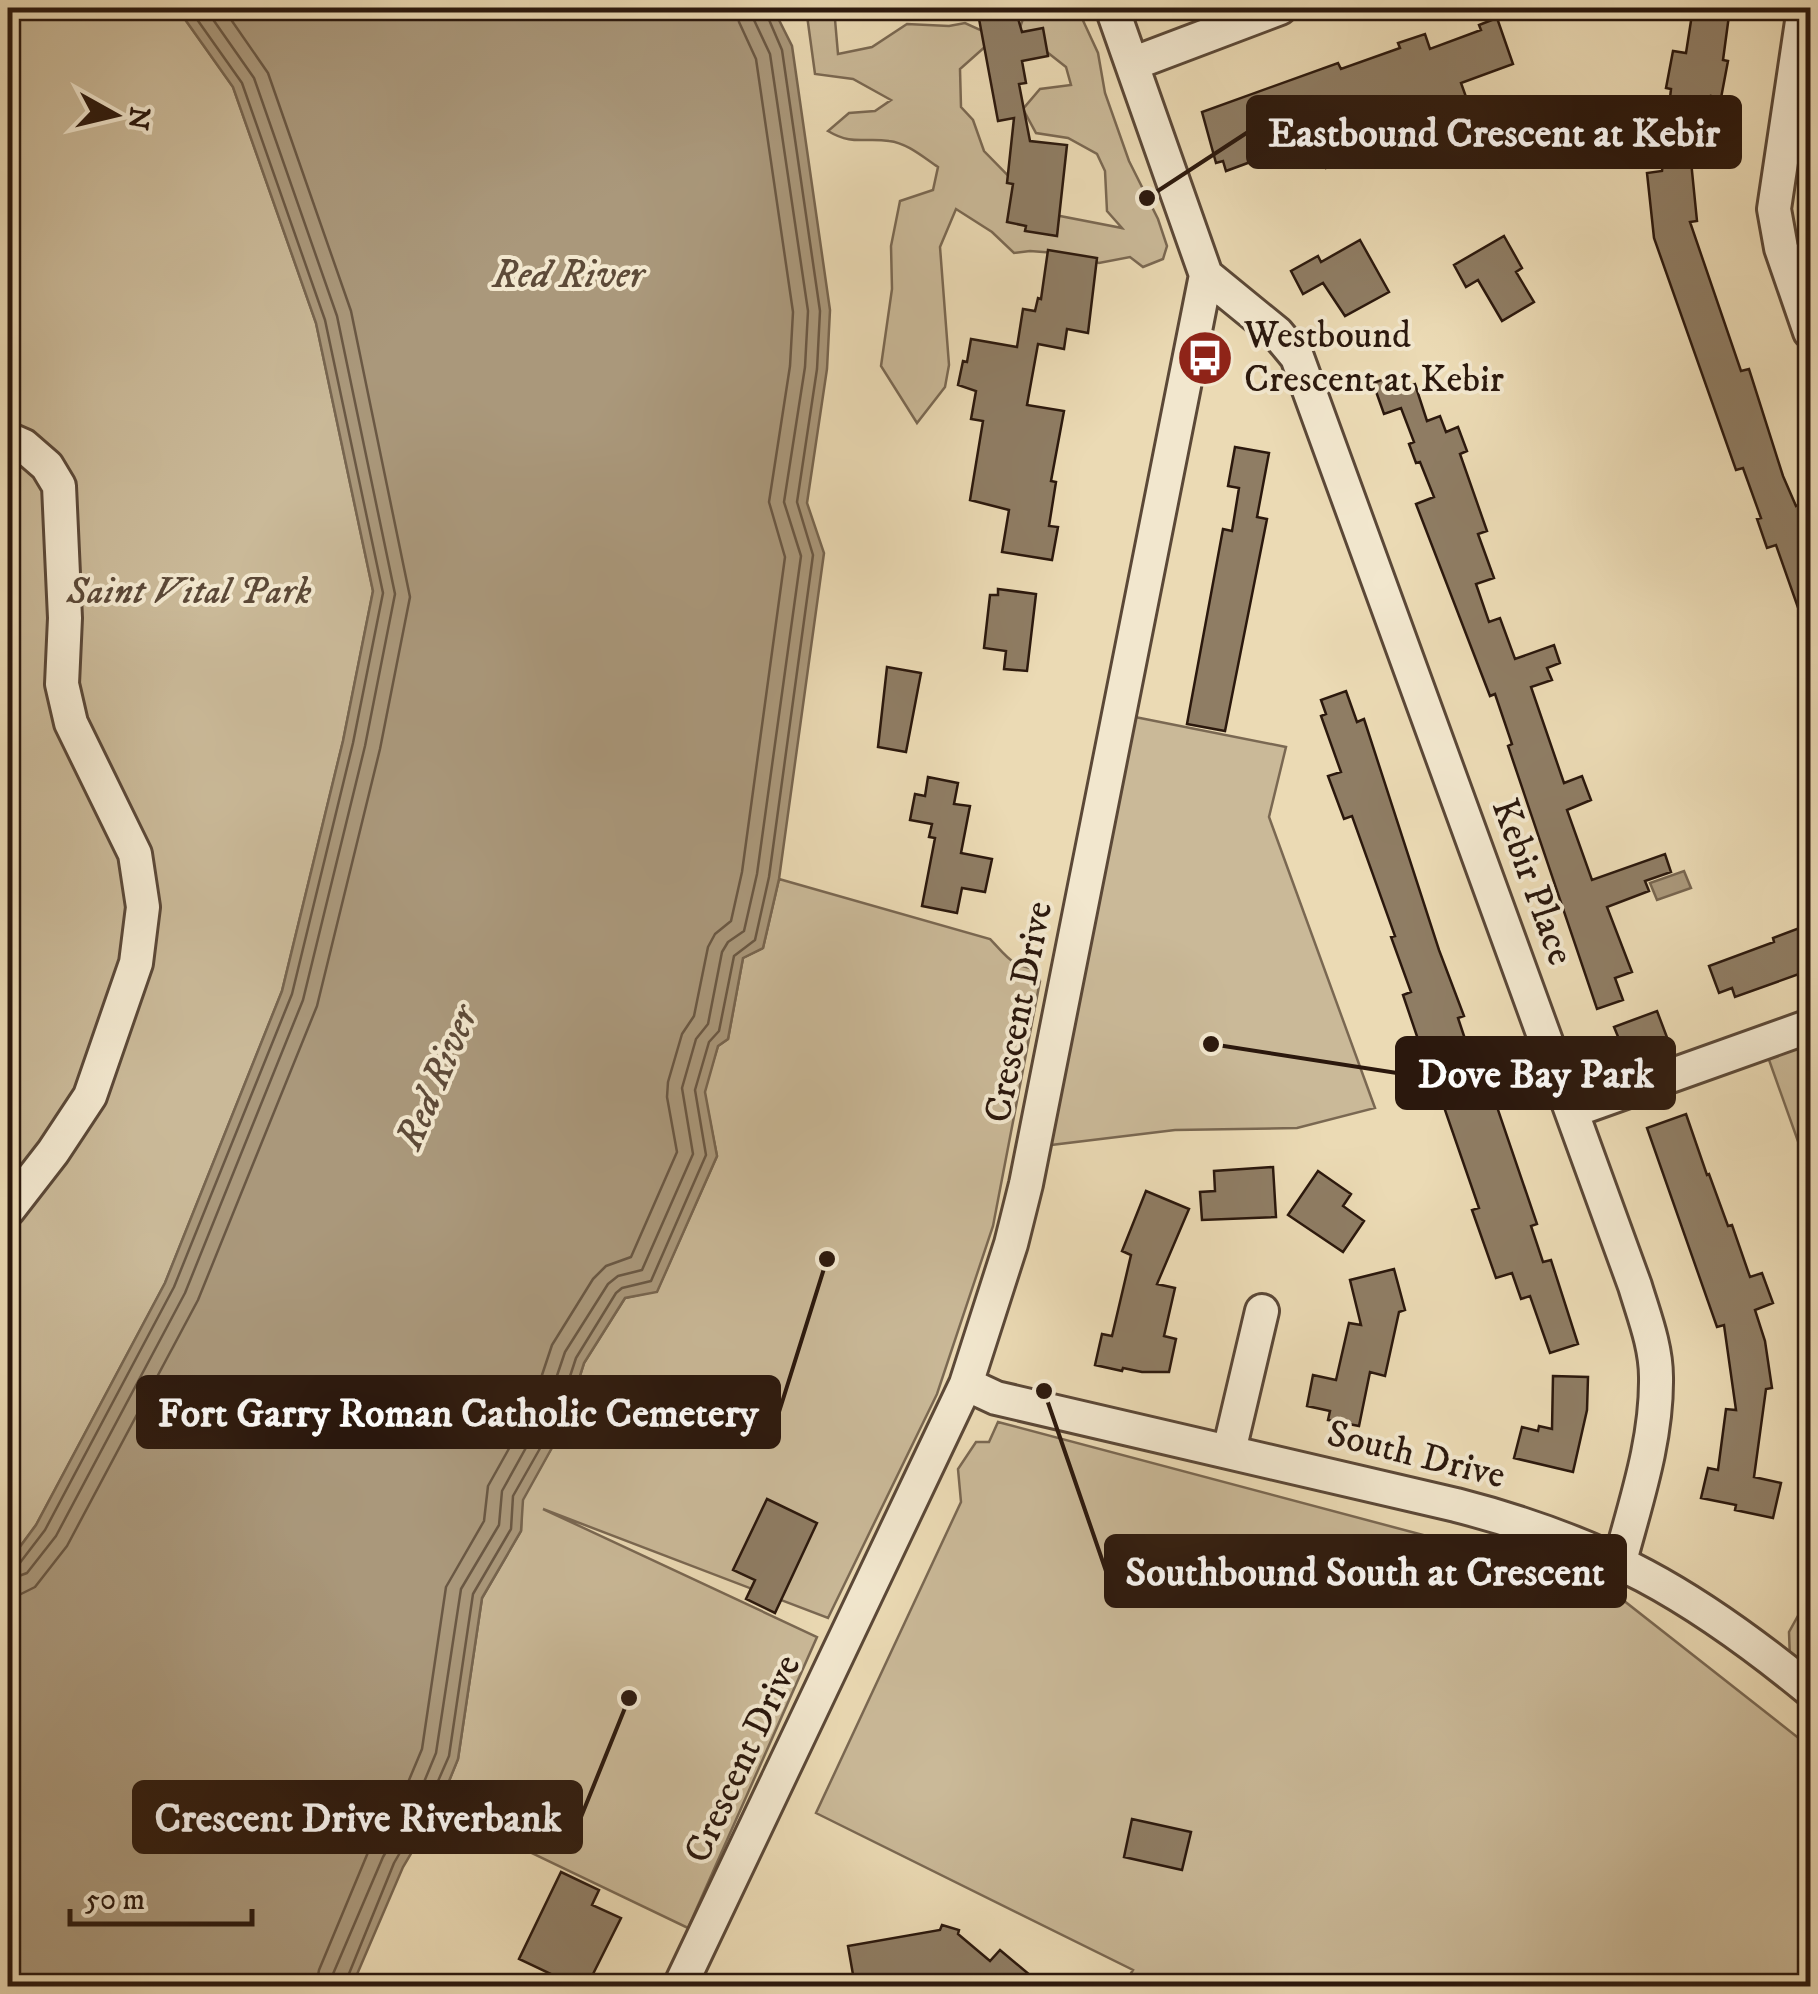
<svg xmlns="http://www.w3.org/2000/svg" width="1818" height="1994" viewBox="0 0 1818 1994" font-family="'IM FELL DW Pica',serif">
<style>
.green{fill:#cab998;stroke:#7a6852;stroke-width:2.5}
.water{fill:#aa987b;stroke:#77654f;stroke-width:2.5}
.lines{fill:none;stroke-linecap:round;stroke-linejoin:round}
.shore{stroke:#6a5844;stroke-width:2.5}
.building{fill:#8f7d64;stroke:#2b180d;stroke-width:2.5}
.minor-casing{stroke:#5b4837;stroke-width:38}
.minor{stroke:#f2e7ce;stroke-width:32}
.labels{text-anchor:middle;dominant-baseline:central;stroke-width:8;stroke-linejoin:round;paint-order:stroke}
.poi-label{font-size:38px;fill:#2b180d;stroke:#f2e7ce;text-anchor:start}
.park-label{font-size:38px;font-style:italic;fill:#5b4837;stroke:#f2e7ce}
.street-label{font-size:38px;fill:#2b180d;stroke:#f2e7ce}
.water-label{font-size:40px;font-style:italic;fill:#5e4b39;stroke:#f2e7ce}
.leader{fill:none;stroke:#2b180d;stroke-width:4}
.callout-dot{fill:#2b180d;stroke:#f2e7ce;stroke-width:4}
.callout{fill:#2b180d;stroke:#2b180d;stroke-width:4}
.callout-label{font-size:40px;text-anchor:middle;font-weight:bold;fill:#fff}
</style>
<rect width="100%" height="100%" fill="#ebdab4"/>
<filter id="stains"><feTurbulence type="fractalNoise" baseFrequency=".002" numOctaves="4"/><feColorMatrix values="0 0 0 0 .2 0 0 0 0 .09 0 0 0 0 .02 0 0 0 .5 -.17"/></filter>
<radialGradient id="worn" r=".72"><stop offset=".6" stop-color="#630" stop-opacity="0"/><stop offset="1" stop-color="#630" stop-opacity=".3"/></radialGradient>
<path class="green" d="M8 8H177L233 87 316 323 373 591 343 741 282 991 165 1283 36 1525 8 1563Z
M806 8H834L838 54 872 47 907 24 949 26 965 23 996 37 960 69 961 107 973 120 984 151 1033 201 1055 215 1122 228 1107 211 1105 171 1097 154 1068 138 1036 133 1023 109 1040 89 1071 85 1066 67 1019 30 1027 8H1049L1080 14 1098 53 1105 93 1129 161 1158 219 1167 246 1163 259 1143 267 1130 257 1099 263 1069 254 1030 251 1014 253 992 232 956 209 940 247 949 365 945 387 917 423 881 366 892 289 891 246 900 201 933 190 938 167C923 157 907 143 889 141 864 137 853 146 828 131L849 113 875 111 891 100 853 79 815 74Z
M1135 717 1286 747 1269 817 1375 1108 1297 1128 1175 1130 1051 1145Z
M779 879 990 939C998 947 1006 958 1015 963 1027 970 1036 964 1040 981L993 1226 937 1394 828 1618 543 1509 817 1637 688 1928 438 1808 458 1759 482 1598 521 1531 522 1500 564 1426 584 1363 625 1298 657 1291 717 1156 704 1091 718 1046 728 1039 743 958 763 948Z
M1810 1026V1175L1763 1043Z
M998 1422 1600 1582 1810 1747V1986H1123L1133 1970 816 1813 961 1502 958 1469 976 1442H989Z
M1810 1594V1675L1790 1659 1789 1632Z"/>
<path class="water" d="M177 8H773L792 46 830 310 827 369 807 503 824 553 779 879 763 948 743 958 728 1039 718 1046 705 1092 717 1156 657 1292 625 1298 584 1363 564 1426 523 1500 521 1531 482 1598 458 1759 438 1808 403 1867 352 1986H8V1563L36 1525 165 1283 282 991 343 741 373 591 316 323 233 87Z
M1684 871 1691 888 1657 900 1650 883Z"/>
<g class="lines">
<path class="shore" d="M8 1567 19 1564 45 1530 174 1287 292 994 353 743 383 593 325 320 242 83 189 8
M8 1580 27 1573 56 1536 185 1293 303 1000 365 746 395 594 337 316 254 78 205 8
M8 1595 21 1594 35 1587 67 1546 198 1300 317 1006 380 749 410 597 351 311 268 73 223 8
M316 1986 319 1970 369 1850 404 1792 422 1749 446 1587 484 1521 488 1486 530 1411 552 1345 593 1279 606 1266 631 1257 677 1152 667 1097 668 1082 682 1034 694 1016 708 947 715 934 731 921 742 872 785 557 769 502 790 366 793 312 756 59 739 22 737 8
M331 1986 333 1974 383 1857 417 1799 436 1753 461 1589 499 1525 502 1491 543 1417 565 1352 608 1284 618 1276 642 1270 693 1154 682 1088 696 1039 708 1024 722 952 728 942 744 931 757 874 801 556 784 502 805 367 808 311 770 54 754 20 752 8
M344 1986 394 1863 428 1804 449 1756 473 1594 511 1529 513 1496 555 1422 576 1358 616 1293 622 1288 651 1281 706 1155 695 1090 709 1042 719 1031 734 956 755 940 769 877 813 555 797 502 817 369 820 311 782 50 764 8"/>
</g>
<path class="building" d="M977 8H1015L1022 32 1043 28 1048 56 1022 61 1026 83 1019 84 1030 141 1067 145 1057 236 1025 231 1026 226 1007 222 1013 184 1007 183 1014 118 998 121Z
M1693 8H1730L1723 60 1728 61 1721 98 1711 96 1703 162 1691 161 1697 221 1690 222 1741 371 1749 369 1783 476 1796 506 1800 504 1810 535V635L1808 636 1776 545 1767 548 1757 519 1761 518 1743 468 1736 470 1654 238 1647 173 1662 171 1671 89 1666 88 1673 51 1686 53Z
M1497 18 1513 64 1461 83 1470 108 1450 115 1448 108 1432 112 1362 137 1368 153 1326 168 1319 149 1267 167 1264 157 1226 171 1223 161 1216 163 1202 112 1338 63 1341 69 1400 48 1398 43 1425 34 1430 49 1481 30 1479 25Z
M1504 236 1522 268 1516 272 1534 302 1502 321 1478 280 1466 287 1454 265Z
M1360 240 1389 292 1345 316 1323 283 1303 294 1291 271 1318 256 1321 262Z
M1048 250 1097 258 1088 333 1067 329 1064 349 1038 344 1027 405 1064 411 1051 481 1056 482 1049 526 1058 527 1052 560 1002 552 1009 510 970 500 983 421 971 419 976 391 958 385 963 361 967 362 971 339 1017 347 1023 309 1035 311 1038 298 1041 299Z
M1399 374 1404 388 1415 384 1427 421 1440 416 1446 432 1458 427 1467 451 1460 454 1487 531 1478 534 1494 578 1476 584 1489 622 1500 618 1515 659 1554 645 1560 663 1547 668 1552 680 1531 687 1564 783 1582 776 1591 800 1567 810 1592 880 1665 854 1671 872 1645 881 1649 891 1607 907 1632 972 1615 978 1623 1000 1597 1009 1508 746 1512 744 1495 694 1490 696 1416 504 1434 497 1420 462 1416 463 1409 444 1414 442 1401 408 1384 414 1373 383Z
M1235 447 1269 453 1257 517 1267 519 1225 731 1187 724 1223 529 1232 531 1239 488 1228 486Z
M998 589 1036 594 1027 671 1004 669 1006 651 984 648 990 595H998Z
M887 667 921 673 906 752 878 747Z
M1346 691 1357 722 1364 719 1439 950 1464 1016 1458 1018 1473 1063 1481 1060 1537 1224 1531 1226 1543 1262 1551 1260 1578 1344 1550 1353 1530 1296 1521 1299 1512 1273 1496 1278 1472 1210 1479 1208 1435 1081 1424 1085 1413 1051 1421 1048 1403 995 1411 992 1391 937 1395 936 1352 816 1344 819 1328 776 1341 772 1321 716 1326 714 1321 700Z
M928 777 958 783 954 804 970 806 961 853 992 859 985 892 962 888 957 913 922 906 935 838 929 837 932 824 910 820 915 794 925 796Z
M1810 924V970L1735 997 1732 988 1719 993 1709 966 1774 942 1773 938Z
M1657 1011 1668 1040 1626 1056 1614 1027Z
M1686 1114 1707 1175 1709 1174 1728 1226 1732 1225 1750 1277 1762 1273 1773 1303 1755 1310 1765 1341 1772 1388 1766 1389 1754 1477 1781 1483 1773 1518 1735 1510 1736 1505 1701 1498 1708 1468 1718 1470 1726 1409 1736 1410 1724 1325 1717 1327 1647 1128Z
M1273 1167 1276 1217 1202 1220 1200 1192 1215 1191 1214 1171Z
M1318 1171 1351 1194 1343 1206 1364 1221 1343 1252 1288 1215Z
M1146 1191 1189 1209 1157 1284 1175 1288 1164 1336 1176 1339 1169 1372H1142L1123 1368 1122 1371 1095 1365 1102 1334 1112 1336 1131 1255 1122 1251Z
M1394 1269 1405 1310 1399 1312 1385 1376 1370 1372 1359 1426 1328 1420 1330 1411 1307 1406 1313 1375 1336 1380 1349 1323 1361 1325 1350 1280Z
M1553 1376 1588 1377 1587 1410 1573 1472 1514 1458 1522 1427 1538 1431 1539 1426 1552 1429Z
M767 1499 817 1523 775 1613 746 1599 755 1580 733 1570Z
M1132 1819 1191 1832 1182 1870 1124 1857Z
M561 1872 599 1890 592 1905 621 1918 587 1986H576L519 1959Z
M942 1925 959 1930 958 1934 990 1961 1000 1950 1043 1986H855L848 1946 940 1930Z"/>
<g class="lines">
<g class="minor-casing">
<path id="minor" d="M1804 8 1793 82 1810 86
M1132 64 1280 8
M1793 82 1774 209 1781 248 1810 332
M1206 275 1277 333 1297 357 1635 1286C1644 1316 1656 1346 1656 1377 1657 1440 1636 1501 1620 1561
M8 439 24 446 47 466 59 486 65 618 62 684 71 723 135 854 143 907 136 963 90 1096 53 1152 8 1210
M1572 1111 1810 1026
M966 1384 996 1398 1456 1505C1604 1543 1693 1594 1810 1690
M1229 1451 1262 1311
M680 1986 966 1384 1011 1244 1026 1184 1206 275 1112 8"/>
</g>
<use href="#minor" class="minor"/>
</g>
<defs>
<g id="bus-disc" transform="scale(2.875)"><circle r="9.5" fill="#8f2418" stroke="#f2e7ce"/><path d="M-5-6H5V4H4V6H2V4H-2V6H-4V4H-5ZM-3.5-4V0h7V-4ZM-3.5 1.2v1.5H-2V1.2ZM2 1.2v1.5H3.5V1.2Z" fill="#fff"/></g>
</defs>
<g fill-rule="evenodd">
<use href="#bus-disc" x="1205" y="358"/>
</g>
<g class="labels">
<g class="poi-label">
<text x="1244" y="336">Westbound<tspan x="1244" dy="44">Crescent at Kebir</tspan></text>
</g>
<g class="park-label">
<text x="189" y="592">Saint Vital Park</text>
</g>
<g class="street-label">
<text transform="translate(1532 882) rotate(70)">Kebir Place</text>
<text transform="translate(1019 1012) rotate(-79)">Crescent Drive</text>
<text transform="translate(1416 1455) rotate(14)">South Drive</text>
<text transform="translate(743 1759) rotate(-65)">Crescent Drive</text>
</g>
<g class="water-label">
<text x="568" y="276">Red River</text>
<text transform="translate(438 1078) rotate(-67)">Red River</text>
</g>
</g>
<path class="leader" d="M1147 198L1248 132M1211 1044L1397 1073M827 1259L779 1412M1044 1391L1106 1571M629 1698L581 1817"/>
<g class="callout-dot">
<circle cx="1147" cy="198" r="10"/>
<circle cx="1211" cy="1044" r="10"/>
<circle cx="827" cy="1259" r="10"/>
<circle cx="1044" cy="1391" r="10"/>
<circle cx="629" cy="1698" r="10"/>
</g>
<g class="callout">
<rect x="1248" y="97" width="492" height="70" rx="10"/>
<rect x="1397" y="1038" width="277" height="70" rx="10"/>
<rect x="138" y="1377" width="641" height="70" rx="10"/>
<rect x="1106" y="1536" width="519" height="70" rx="10"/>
<rect x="134" y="1782" width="447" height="70" rx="10"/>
</g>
<g class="callout-label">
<text x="1494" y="146">Eastbound Crescent at Kebir</text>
<text x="1536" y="1087">Dove Bay Park</text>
<text x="458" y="1426">Fort Garry Roman Catholic Cemetery</text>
<text x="1365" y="1585">Southbound South at Crescent</text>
<text x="358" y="1831">Crescent Drive Riverbank</text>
</g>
<rect width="1818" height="1994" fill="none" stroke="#ebdab4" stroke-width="40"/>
<rect x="10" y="10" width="1798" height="1974" fill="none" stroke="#2b180d" stroke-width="5"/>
<rect x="20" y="20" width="1778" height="1954" fill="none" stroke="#2b180d" stroke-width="2.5"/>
<g transform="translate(115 115) rotate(98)" stroke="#f2e7ce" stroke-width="8" paint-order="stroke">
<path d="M0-8L18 38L0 25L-18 38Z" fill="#2b180d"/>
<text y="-15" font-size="28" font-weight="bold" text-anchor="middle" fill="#2b180d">N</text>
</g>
<path d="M70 1909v15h182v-15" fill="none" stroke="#2b180d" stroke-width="5"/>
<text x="85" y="1909" font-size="30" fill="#2b180d" stroke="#f2e7ce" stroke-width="8" paint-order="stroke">50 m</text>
<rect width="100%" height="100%" filter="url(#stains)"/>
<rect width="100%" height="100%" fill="url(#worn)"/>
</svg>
